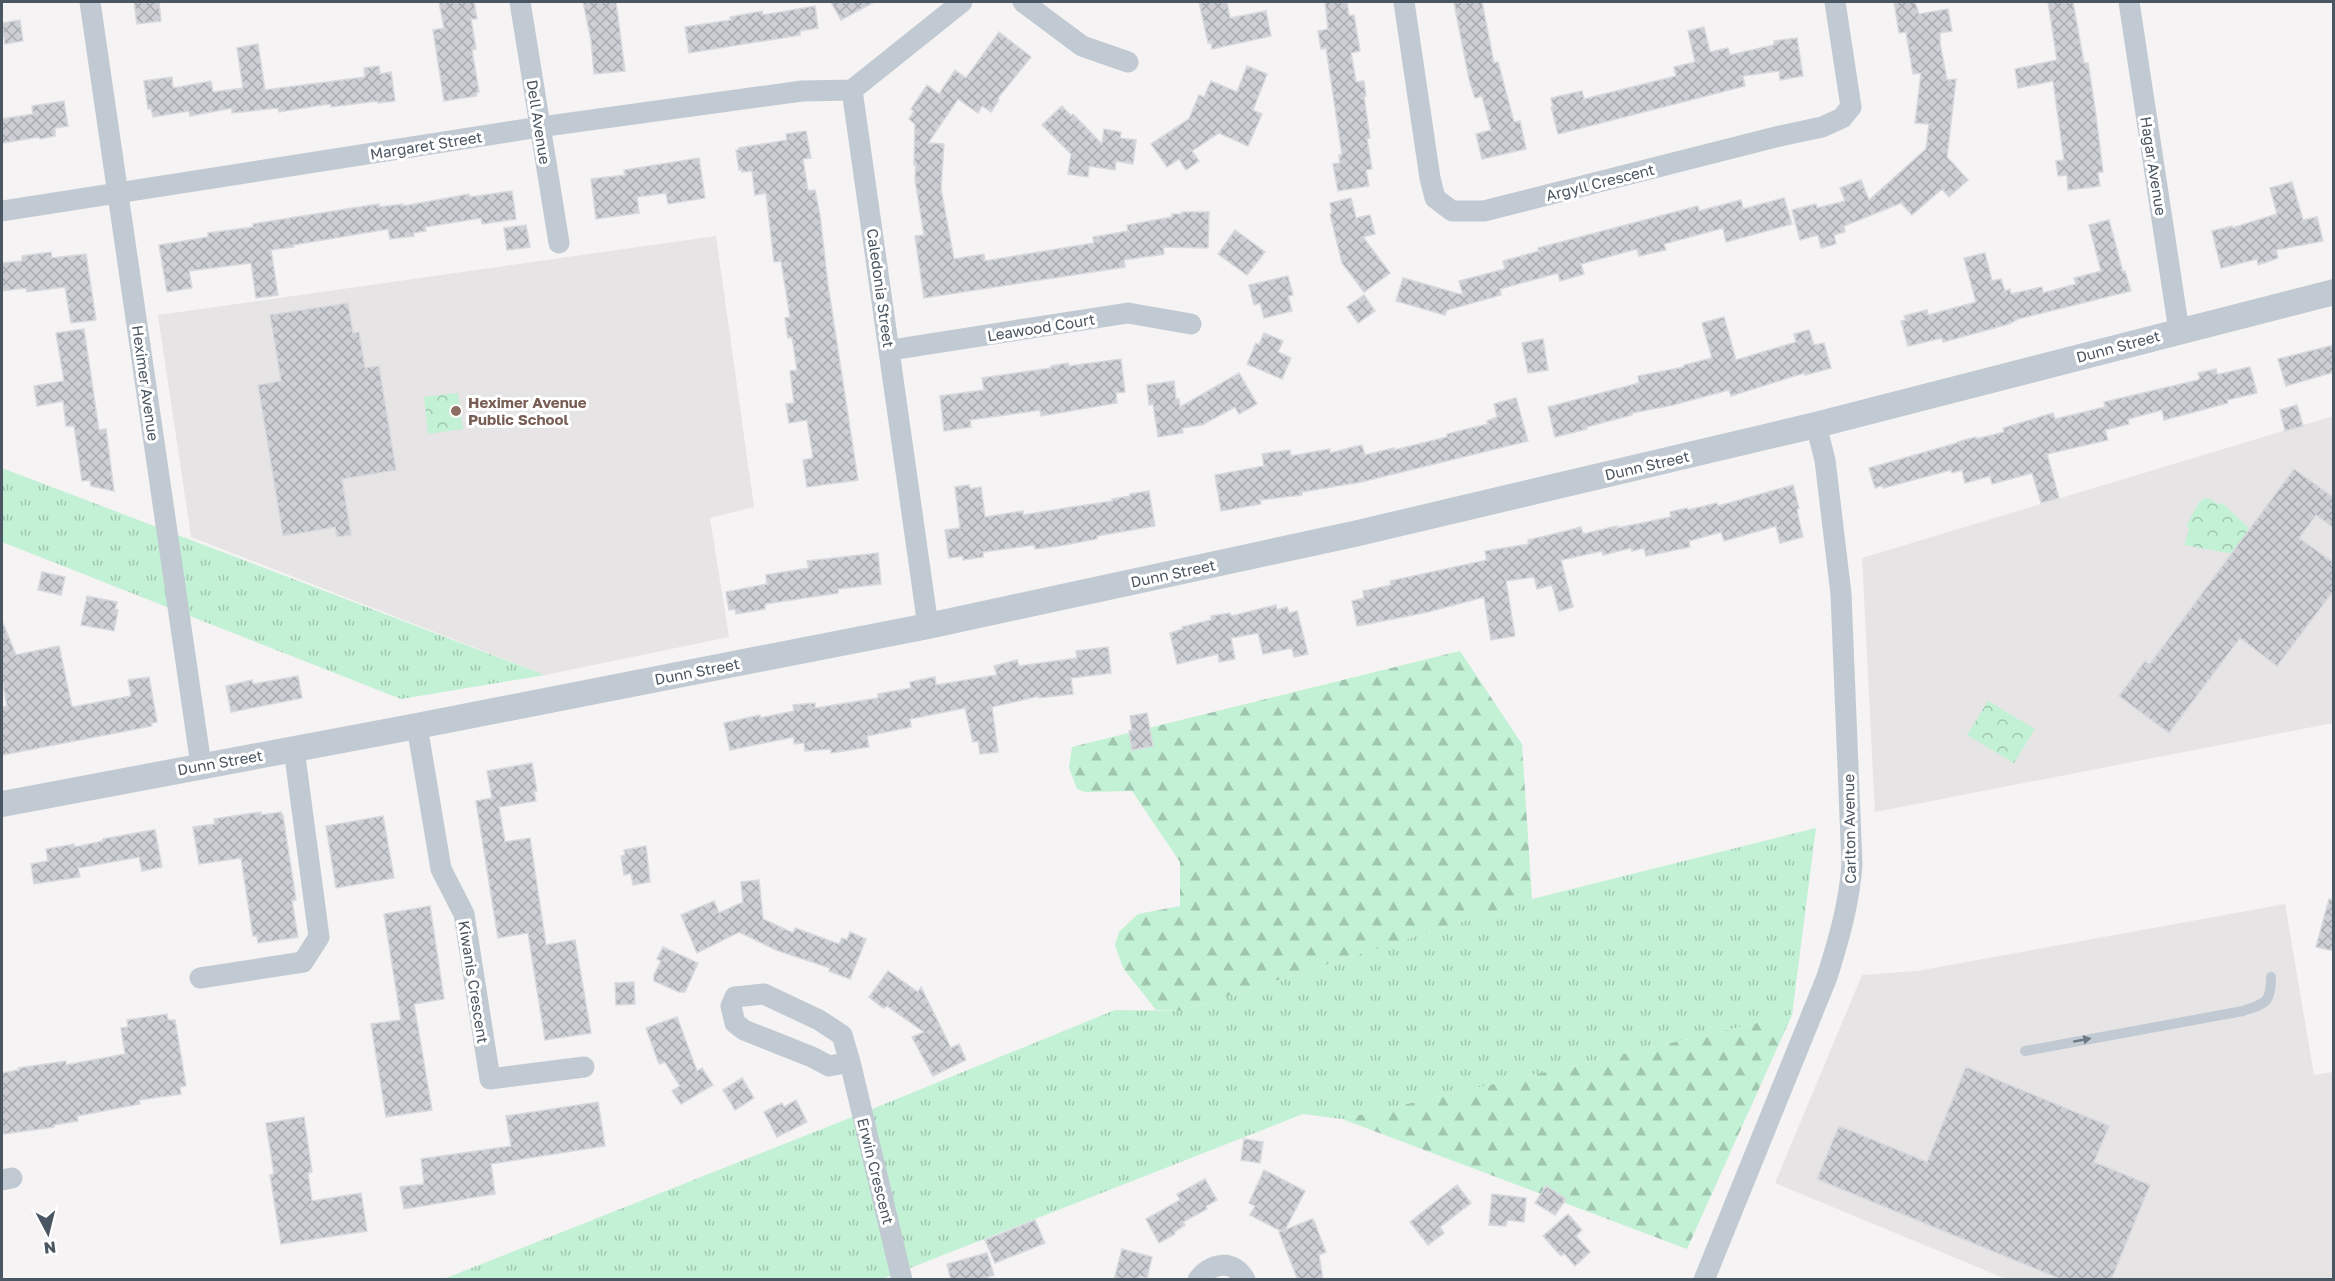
<svg xmlns="http://www.w3.org/2000/svg" width="2335" height="1281" viewBox="0 0 2335 1281" font-family="'Golos Text',sans-serif">
<style>
.education{fill:#e6e4e5}
.grass{fill:url(#grass-tufts)}
.forest{fill:url(#forest-firs)}
.park{fill:url(#park-crowns)}
.building{fill:url(#building-cross-hatch);stroke:#d7d9de;stroke-width:1.5}
.lines{fill:none;stroke-linecap:round;stroke-linejoin:round}
.service{stroke:#c1cad2;stroke-width:10}
.minor{stroke:#c1cad2;stroke-width:21}
.tertiary{stroke:#c1cad2;stroke-width:26}
.oneway{fill:#6e7983}
.education-dot{fill:#8d6e63;stroke:#fff;stroke-width:2}
.labels{text-anchor:middle;dominant-baseline:central;stroke-width:6;stroke-linejoin:round;paint-order:stroke}
.street-label{font-size:15px;fill:#4a5661;stroke:#fff}
.education-label{font-size:15px;font-weight:bold;fill:#785e54;stroke:#fff;text-anchor:start}
</style>
<defs>
<pattern id="grass-tufts" width="24" height="20" patternUnits="userSpaceOnUse" patternTransform="scale(1.5)"><rect width="24" height="20" fill="#c3f1d5"/><path d="M3 7l-1-3M5 7V3M7 7l1-3M15 17l-1-3M17 17v-4M19 17l1-3" fill="none" stroke="#a0c6b0"/></pattern>
<pattern id="forest-firs" width="22" height="20" patternUnits="userSpaceOnUse" patternTransform="scale(1.5)"><rect width="22" height="20" fill="#c3f1d5"/><path d="M5 1l3.5 6h-7zM16 11l3.5 6h-7z" fill="#a0c6b0"/></pattern>
<pattern id="park-crowns" width="20" height="18" patternUnits="userSpaceOnUse" patternTransform="scale(1.5)"><rect width="20" height="18" fill="#c3f1d5"/><path d="M2 6a3 3 0 1 1 6 0M12 15a3 3 0 1 1 6 0" fill="none" stroke="#a0c6b0"/></pattern>
<pattern id="building-cross-hatch" width="8" height="8" patternUnits="userSpaceOnUse" patternTransform="scale(1.5)"><rect width="8" height="8" fill="#cdcfd5"/><path d="M0 0l8 8M0 8l8-8" fill="none" stroke="#a8abb0"/></pattern>
</defs>
<rect width="100%" height="100%" fill="#f5f3f3"/>
<path class="education" d="M716 236 754 507 710 518 729 637 545 675 191 537 158 315Z
M2333 416V723L1875 812 1862 558Z
M2285 904 2314 1075 2333 1072V1279H2006L1775 1183 1862 975 1917 971Z"/>
<path class="grass" d="M2 468 545 675 401 699 2 542Z
M1816 828 1792 1015 1342 1119 1303 1114 882 1279 441 1280 860 1114 1115 1010 1181 1011 1532 899Z"/>
<path class="forest" d="M1460 651 1522 744 1532 899 1181 1011 1156 1010 1123 968 1115 945 1119 932 1138 914 1180 906V862L1132 791 1085 792 1077 789 1069 768 1072 747Z
M1792 1015 1687 1249 1342 1119Z"/>
<path class="park" d="M458 393 463 429 428 434 424 397Z
M2205 498 2211 499 2217 504 2222 503 2251 530 2234 554 2184 545 2189 530 2187 525 2199 502Z
M1988 701 2035 729 2014 763 1967 735Z"/>
<path class="building" d="M134 2H159L161 21 137 24Z
M439 2H474L477 19H471L476 49 472 50 479 92 476 93 477 96 444 101 433 30 444 28Z
M583 2H616L625 71 594 74 591 40Z
M831 2H874L841 20Z
M1199 2H1227L1230 18 1266 11 1271 36 1212 49 1211 42 1208 43Z
M1325 2H1347L1349 16 1354 15 1360 51 1351 53 1356 82 1364 81 1366 96 1364 97 1370 138 1367 139 1372 169 1366 170 1369 186 1338 191 1333 164 1340 163 1339 155H1342L1326 48 1321 49 1318 31 1328 29Z
M1462 2H1482L1494 63 1498 62 1514 122 1520 121 1526 149 1482 159 1476 134 1491 130 1482 96 1475 98 1469 79 1454 3Z
M1894 2H1915L1919 14 1948 9 1952 31 1940 33V43L1947 80 1956 79 1947 157 1968 180 1949 197 1942 189 1912 215 1901 203 1844 226 1845 232 1834 235 1836 244 1821 248 1818 235 1800 240 1792 210 1816 204 1817 208 1845 201 1840 188 1861 180 1869 200 1926 149 1929 124 1915 123 1921 73 1913 74 1906 32 1899 33Z
M2048 2H2073L2084 63H2088L2095 108 2103 172 2098 173 2100 186 2068 190 2067 175 2058 176 2056 161 2064 160 2053 81 2018 88 2015 69 2057 60Z
M815 6 818 28 800 31V35L689 53 685 27 731 20 730 17 762 11 763 15Z
M20 20 23 41 5 44 2 23Z
M1704 27 1710 52 1728 48 1730 55 1774 45V41L1797 38 1803 76 1780 80 1779 71 1743 76 1745 86 1558 134 1551 107H1553L1551 98 1582 91 1584 99 1676 76 1674 67 1695 62 1688 31Z
M999 32 1031 57 998 98 999 100 991 112 982 106 978 113 958 99 928 143 944 144 941 189 954 259 984 254 985 261 1094 243 1093 237 1128 231 1127 225 1172 217V214H1182V212H1209L1208 248 1163 247 1164 254 1124 260 1125 267 924 298 915 236 924 235 915 180 916 163 914 165 915 124 909 119 914 111 911 109 927 85 939 94 955 70 966 78Z
M258 44 265 90 365 77 364 68 379 66 380 74 391 72 395 101 378 103V101L369 102 331 107V104L322 105 279 112 278 108 232 113V108L190 116 189 111 153 117 151 108 148 109 144 81 172 77 173 88 211 81 213 92 243 88 237 48Z
M1247 66 1267 74 1253 110 1262 114 1248 146 1219 133 1192 151 1199 161 1186 170 1179 159 1167 167 1151 144 1189 119 1199 95 1204 97 1211 81 1237 92Z
M64 101 68 126 55 128V136L40 139 39 137 2 143V119L33 114 32 106Z
M1062 106 1071 116 1073 114 1102 144 1104 129 1121 132 1120 138 1136 140 1133 164 1116 161 1115 170 1089 166 1088 177 1068 174 1071 154 1042 125Z
M806 131 811 158 803 159 808 191 815 190 820 215 828 285 858 480 807 487 803 460 813 458 807 420 789 423 786 404 794 403 790 371 797 370 792 337 788 338 785 318 790 317 781 261 774 262 766 193 755 195 752 171 742 172V169L739 170 736 150H739V148L787 140 786 134Z
M699 158 705 198 668 204 666 193 637 197 639 213 596 219 591 179 625 175 624 170Z
M2292 182 2303 220 2317 217 2323 241 2276 250 2278 258 2258 265 2257 259 2221 268 2212 231 2232 226V228L2277 214 2270 188Z
M512 191 516 219 482 224 481 218 425 227 426 231 413 233 414 236 390 239 388 229 293 245 294 247 271 250 278 295 256 298 251 263 189 271 192 288 167 292 159 245 208 237V233L253 227V224L334 211 379 204V207L403 204V206L469 194 470 197Z
M1351 198 1356 218 1370 215 1375 234 1363 237 1390 273 1364 292 1342 263 1330 214 1332 213 1330 203Z
M1784 198 1792 224 1726 242 1723 228 1664 244 1666 250 1639 256 1637 249 1581 264 1584 274 1560 281 1558 273 1500 289 1501 295 1447 310 1445 315 1396 301 1403 278 1463 295 1459 281 1505 269 1503 261 1539 251 1538 248 1698 206 1699 211 1741 200 1743 209Z
M2109 220 2123 272 2125 271 2131 291 2018 319 2009 324 1943 342 1942 338 1908 346 1901 321 1906 320 1904 316 1927 310 1928 315 1976 302 1964 258 1985 253 1992 281 2001 279 2005 291 2010 289 2011 294 2042 287 2043 293 2076 284 2074 278 2101 271 2089 225Z
M526 225 530 247 507 250 504 228Z
M1235 230 1265 252 1247 275 1218 254Z
M51 252 52 258 86 254 96 320 71 323 65 287 27 292 26 288 2 291V263L22 261V256Z
M1288 276 1293 295 1288 296 1292 311 1264 318 1260 303 1254 305 1249 285Z
M1364 295 1375 311 1358 323 1347 307Z
M348 303 353 333 359 332 365 368 379 366 396 470 342 479 351 535 337 537 335 527 283 536 258 385 281 381 270 315Z
M1724 317 1736 360 1796 342 1794 334 1809 330 1814 345 1824 343 1831 368 1805 375 1804 373 1731 396 1729 390 1673 405 1632 413V415L1586 427 1587 429 1555 437 1548 407 1639 383 1638 376 1684 367V365L1712 358 1702 323Z
M84 329 99 430 106 429 114 491 91 486 90 480 82 481 74 426H66L63 401 37 406 34 386 64 381 56 333Z
M1264 333 1283 341 1278 352 1291 358 1282 379 1247 364 1256 343 1259 345Z
M1543 339 1548 370 1528 373 1522 343Z
M2334 345V372L2286 386 2278 359Z
M1121 359 1125 392 1116 393 1117 403 1041 416 1040 410 970 420 971 427 944 431 940 396 984 390 982 378 1051 368V366L1068 363 1069 366Z
M2250 367 2257 393 2227 400 2228 403 2164 420 2162 410 2128 419 2129 424 2105 430 2108 440 2047 454 2059 498 2041 503 2032 473 1992 484 1990 476 1965 483 1962 470 1952 473 1951 470 1883 488 1882 485 1875 488 1869 468 1957 443V442L1976 437V439L2004 432 2003 428 2053 413 2055 419 2105 407 2104 402 2198 380 2200 378 2198 373 2216 369 2217 374H2220Z
M1239 373 1257 404 1239 414 1235 407 1202 425 1182 428 1183 433 1158 437 1153 404 1149 405 1147 385 1174 381 1176 399H1179L1180 407Z
M1516 398 1528 441 1361 482 1302 492V495L1260 500 1261 504 1221 511 1215 475 1264 466 1262 454 1290 450 1291 456 1330 449V453L1362 445 1365 455 1394 448V450L1447 437V434L1488 424 1487 421 1497 417 1494 404Z
M2297 405 2303 426 2285 431 2280 410Z
M2294 469 2334 498V528L2316 515 2299 538 2334 563V590L2277 666 2240 638 2169 733 2119 696 2145 661 2150 664Z
M969 485 970 489 981 487 985 517 1023 511V515L1072 507 1113 501 1112 499 1130 496V494L1149 491 1155 526 1097 536V539L1059 546 1035 549 1034 545 983 552V557L963 560V556L949 558 945 530 960 528 955 487Z
M1793 485 1799 508 1797 509 1799 520 1803 537 1780 543 1776 526 1724 541 1721 532 1689 541 1690 547 1646 556 1644 548 1632 551 1631 548 1603 555 1602 551 1561 560 1573 607 1559 611 1552 585 1537 589 1534 577 1506 581 1515 636 1491 640 1484 597 1428 612 1357 626 1352 601 1364 598 1363 591 1391 585 1390 581 1487 560 1485 551 1529 544 1528 540 1562 532 1581 527 1583 534 1617 526V528L1671 517 1670 512 1687 508 1688 510 1717 503 1718 506Z
M878 553 881 584 838 589V593L765 604V609L748 612 736 614 735 609 729 610 726 592 767 584 766 575 809 568 807 561Z
M42 572 65 577 61 595 38 590Z
M87 596 117 602 115 609 118 610 114 631 81 625Z
M1276 605 1277 610 1287 607 1289 613 1297 611 1308 654 1294 657 1292 648 1263 654 1258 633 1231 638 1235 659 1219 662 1218 654 1177 664 1170 633 1183 629 1182 627 1211 620V616L1230 613 1231 616Z
M2 621 16 655 59 646 72 707 131 696 128 680 149 677 157 722 151 723 152 726 2 755V707L7 706 2 680Z
M1108 647 1111 673 1071 678 1073 694 1039 698V696L992 707 998 752 980 754 978 741 973 742 965 708 910 719 911 727 867 736 869 747 831 753V749L805 751 804 743 794 744V737L730 750 724 723 760 715V718L794 711 793 705 815 703V708L878 698V694L911 688 910 682 935 677 936 685 997 675 994 666 1017 660 1019 666 1077 658 1076 651Z
M298 676 302 698 231 712 226 686 252 680 253 684Z
M1147 713 1153 746 1132 750 1129 731 1132 730 1130 716Z
M532 763 537 791H534L536 801 499 807 505 842 530 838 546 945 575 940 591 1033 545 1040 528 933 498 938 476 801 492 798 487 771Z
M261 812V815L281 812 283 816 296 900 292 901 298 937 258 943 257 936H253L241 858 199 864 193 827 215 824 214 819Z
M383 816 394 878 336 888 326 826Z
M153 830H155L162 867 142 871 139 857 78 868 80 877 34 884 31 864 48 861 46 849 74 844 75 847 103 841V839Z
M646 846 650 882 633 885 631 873 624 875 621 856 625 855 624 850Z
M759 880 763 919 793 933 795 928 839 944 842 938 847 940 850 932 866 939 850 979 829 971 830 968 776 950 739 932 697 953 681 915 714 901 719 913 743 902 741 882Z
M2329 899 2334 900V951L2316 947Z
M430 906 444 999 414 1004 432 1110 386 1117 371 1024 401 1020 384 914Z
M663 947 698 963 685 992H679L654 981V975L661 961 657 959Z
M888 971 918 992 921 987 951 1048 959 1044 966 1060 933 1076 912 1037 924 1032 887 1006 883 1008 869 997Z
M634 982 635 1004 616 1005 615 983Z
M167 1014 168 1020H175L186 1086 180 1087 181 1094 139 1100 140 1104 77 1116 78 1121 54 1125V1127L4 1134 3 1130 2 1131V1073L19 1070 18 1068 66 1061V1065L125 1054 121 1028 128 1027 127 1020Z
M677 1017 697 1071 702 1068 713 1085 681 1104 672 1091 680 1086 665 1062 659 1064 646 1028Z
M1966 1067 2109 1126 2094 1162 2150 1185 2111 1280H2063L1817 1179 1839 1126 1927 1162Z
M742 1078 754 1098 735 1110 723 1090Z
M796 1100 807 1122 777 1137 764 1112 782 1103 784 1107Z
M598 1102 605 1146 491 1164 495 1194 404 1209 400 1187 424 1184 421 1159 511 1146 506 1116Z
M304 1117 312 1172 308 1173 312 1201 361 1193 367 1231 281 1244 270 1175 274 1174 266 1123Z
M1244 1139 1263 1142 1260 1163 1241 1160Z
M1264 1170 1305 1191 1285 1230 1312 1219 1314 1221 1326 1252 1319 1255 1323 1280H1298L1279 1232 1281 1231 1250 1215 1255 1206 1249 1203Z
M1205 1179 1217 1200 1206 1206 1207 1209 1183 1222 1185 1225 1174 1232 1175 1234 1159 1243 1146 1219 1180 1200 1177 1194Z
M1457 1185 1471 1203 1440 1227 1444 1233 1428 1245 1410 1222Z
M1546 1186 1566 1199 1555 1215 1535 1203Z
M1492 1194 1526 1198 1524 1222 1507 1220 1506 1226 1489 1225Z
M1568 1214 1582 1230 1576 1236 1590 1252 1575 1266 1564 1253 1561 1256 1543 1236Z
M1035 1220 1045 1243 995 1263 985 1240Z
M1122 1249 1152 1257 1147 1278 1140 1276 1139 1280H1114Z
M987 1253 994 1275 979 1280H951L947 1264Z"/>
<g class="lines">
<path class="service" d="M2025 1051 2243 1011C2266 1003 2271 1003 2271 977"/>
<path class="minor" d="M90 2 201 765
M520 2 559 243
M1023 2 1082 46 1128 62
M1404 2 1430 178 1435 198 1452 211H1484L1780 136 1822 127 1842 118 1851 107 1835 2
M2129 2 2179 331
M852 90 928 626
M852 90 962 2
M2 211 540 127 802 91 852 90
M891 350 1128 313 1191 324
M417 726 441 869 464 914 490 1079 584 1067
M200 978 303 962 319 937 294 749
M850 1062 829 1066 812 1057 744 1030 735 1023 731 1006 735 997 764 994 819 1020 842 1035 850 1062 902 1280
M2 1180 12 1178
M1198 1280C1210 1262 1235 1259 1245 1280
M1704 1280 1827 977C1839 939 1849 904 1852 865L1841 594 1825 460 1816 425"/>
<path class="tertiary" d="M2 804 417 726 928 626 1354 534 1816 425 2334 292"/>
</g>
<defs><path id="oneway-solid" d="M-6-.8H1V-3.2L6.5 0L1 3.2V.8H-6Z" transform="scale(1.5)"/></defs>
<use class="oneway" href="#oneway-solid" transform="translate(2082 1040) rotate(-10)"/>
<circle class="education-dot" cx="456" cy="411" r="6"/>
<g class="labels">
<g class="street-label">
<text transform="translate(539 122) rotate(81)">Dell Avenue</text>
<text transform="translate(426 145) rotate(-9)">Margaret Street</text>
<text transform="translate(2154 166) rotate(81)">Hagar Avenue</text>
<text transform="translate(1600 182) rotate(-14)">Argyll Crescent</text>
<text transform="translate(881 288) rotate(82)">Caledonia Street</text>
<text transform="translate(1041 327) rotate(-9)">Leawood Court</text>
<text transform="translate(2118 346) rotate(-15)">Dunn Street</text>
<text transform="translate(146 383) rotate(82)">Heximer Avenue</text>
<text transform="translate(1647 465) rotate(-13)">Dunn Street</text>
<text transform="translate(1173 573) rotate(-12)">Dunn Street</text>
<text transform="translate(697 671) rotate(-11)">Dunn Street</text>
<text transform="translate(220 762) rotate(-10)">Dunn Street</text>
<text transform="translate(1849 829) rotate(-91)">Carlton Avenue</text>
<text transform="translate(474 982) rotate(81)">Kiwanis Crescent</text>
<text transform="translate(876 1171) rotate(76)">Erwin Crescent</text>
</g>
<g class="education-label">
<text x="468" y="402">Heximer Avenue<tspan x="468" dy="17">Public School</tspan></text>
</g>
</g>
<rect width="2335" height="1281" fill="none" stroke="#4a5661" stroke-width="6"/>
<g transform="translate(48 1233) rotate(173)" stroke="#ffffff" stroke-width="4.5" paint-order="stroke">
<path d="M0-4.5L10 22L0 15L-10 22Z" fill="#4a5661"/>
<text y="-9" font-size="16" font-weight="bold" text-anchor="middle" fill="#4a5661">N</text>
</g>
</svg>
